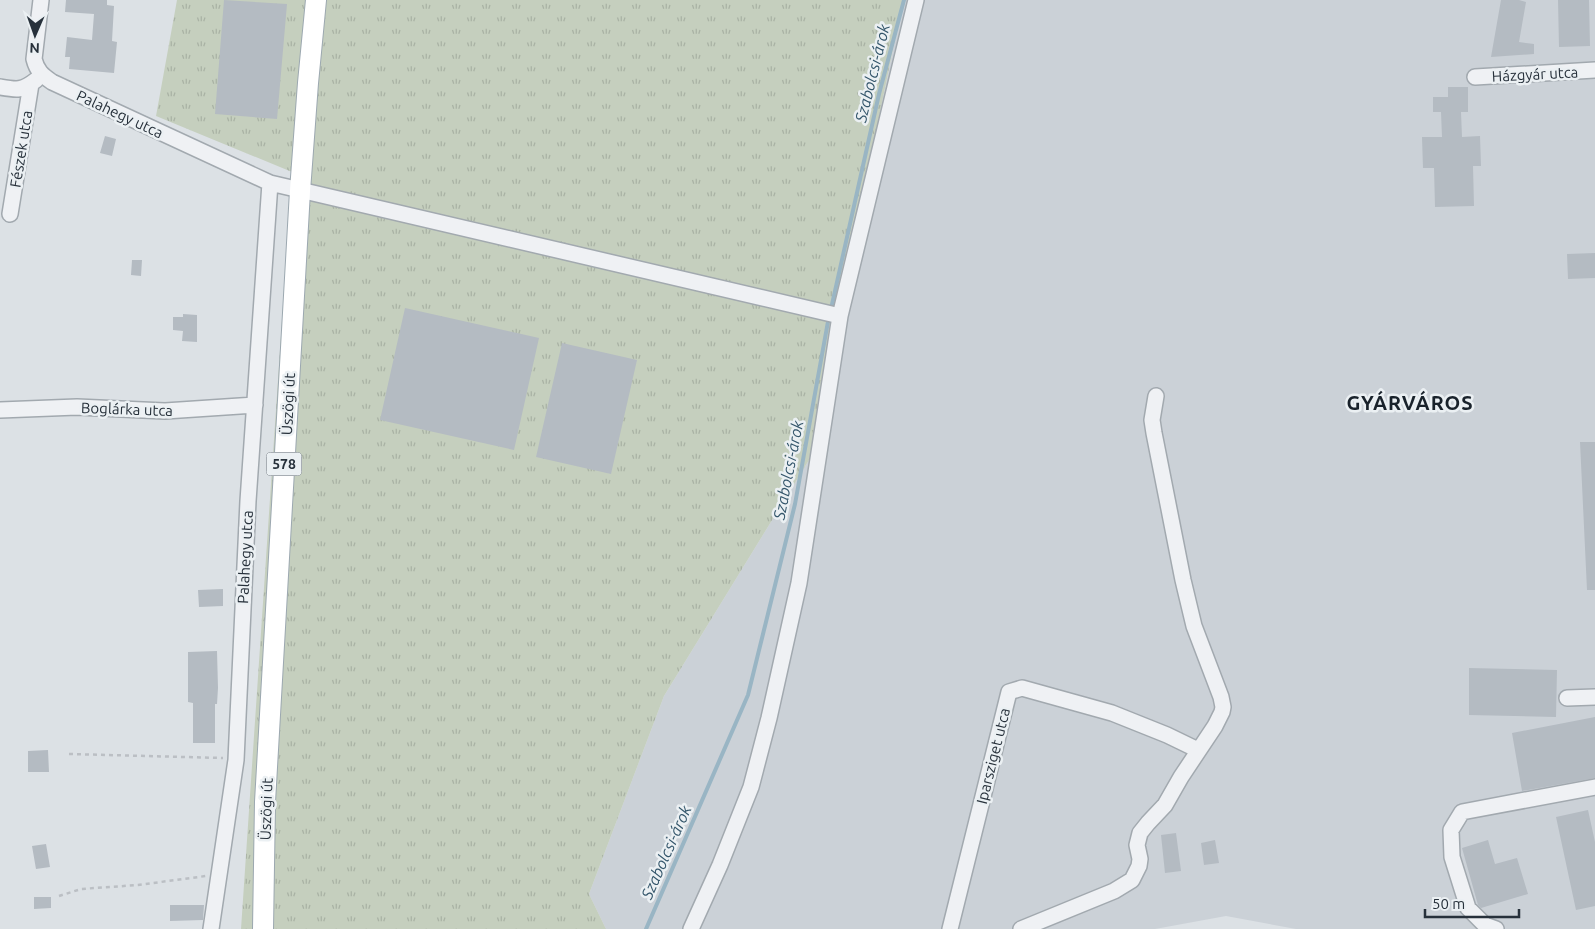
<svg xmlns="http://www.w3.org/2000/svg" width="1595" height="929" viewBox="0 0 1595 929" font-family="Ubuntu,sans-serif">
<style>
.built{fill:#cbd1d7}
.grass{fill:url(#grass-tufts)}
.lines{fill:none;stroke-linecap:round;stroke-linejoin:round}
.stream{stroke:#99b5c4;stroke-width:4}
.building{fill:#b4bbc2}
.minor-casing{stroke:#a2a9af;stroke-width:18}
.major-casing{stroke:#9ca8b0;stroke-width:22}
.path{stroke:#bbbfc4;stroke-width:2.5;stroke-dasharray:4 4;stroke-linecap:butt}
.minor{stroke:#eff1f4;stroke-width:15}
.major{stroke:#fff;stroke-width:20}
.labels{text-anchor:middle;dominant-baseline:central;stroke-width:5;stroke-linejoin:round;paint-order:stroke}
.shield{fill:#ebf0f3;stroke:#626a72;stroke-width:1}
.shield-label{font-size:14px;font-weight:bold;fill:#27313b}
.street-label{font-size:15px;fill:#27313b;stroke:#ebf0f3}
.water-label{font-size:16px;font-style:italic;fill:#34566b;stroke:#ebf0f3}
.district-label{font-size:20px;font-weight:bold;letter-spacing:1px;fill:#19222b;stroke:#ebf0f3}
</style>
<defs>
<pattern id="grass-tufts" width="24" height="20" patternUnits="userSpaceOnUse" patternTransform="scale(1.25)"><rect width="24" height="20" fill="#c5cfbe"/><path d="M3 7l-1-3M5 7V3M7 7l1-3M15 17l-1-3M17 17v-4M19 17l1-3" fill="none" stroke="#a9b2a4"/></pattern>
</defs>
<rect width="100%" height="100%" fill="#dce1e5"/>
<path class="built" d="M903 0H1595V929H1296L1226 916 1155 929H606L589 894 664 696 809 460Z"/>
<path class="grass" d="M177 0H903L809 460 664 696 589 894 606 929H241L292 172 156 116Z"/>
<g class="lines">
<path class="stream" d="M831 309 879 94 904 0
M646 929 748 695 795 504 829 316"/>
</g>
<path class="building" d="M66 0H107V5L114 6 112 41 117 42 114 73 69 69 70 57H65L67 37 92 40 94 14 65 12Z
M224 0 287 4 277 119 215 114Z
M1501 0H1519L1526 2 1519 42 1534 44V54L1491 57Z
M1558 0H1589L1590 46 1559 47Z
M1448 87H1468V112H1461L1462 137 1480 136 1481 166H1473L1474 206 1435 207 1434 168H1423L1422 137H1442L1441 112H1433V97H1448Z
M105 136 116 139 112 156 100 153Z
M1595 253V278L1568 279 1567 254Z
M132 260H142L141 276 131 275Z
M405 308 539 338 514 450 380 420Z
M183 314 197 315V342L182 341 183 331 173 330V317H183Z
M562 343 637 360 611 474 536 457Z
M1580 442H1595V590H1587Z
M223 589V606L199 607 198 590Z
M217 651 218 688 217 704H215V743H193V703L188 702V652Z
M1469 668 1557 670 1556 717 1469 715Z
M1595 717V778L1522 791 1512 733Z
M48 750 49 772H28V751Z
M1588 810 1595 842V906L1576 910 1556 817Z
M1176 833 1181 871 1165 873 1161 835Z
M1215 840 1219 863 1204 865 1201 843Z
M1488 840 1495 864 1517 858 1528 894 1481 908 1478 905 1462 848Z
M46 844 50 867 36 869 32 846Z
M34 897H51V908L34 909Z
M170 905H204L203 920 170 921Z"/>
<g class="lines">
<g class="minor-casing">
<path id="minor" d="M41 0 34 59C37 71 42 75 52 82L270 183 840 316
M1475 77 1595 70
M0 87C17 90 22 91 36 80
M10 214 31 84
M0 410 77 407 165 411 255 405
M1567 698 1595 697
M211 929 236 760 248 501 270 183
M691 929 720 865 751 787 769 718 799 583 840 316 916 0
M950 929 1009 692 1022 688 1112 713 1167 735 1198 750
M1021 929 1114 891 1132 880 1139 866 1140 859 1137 845 1140 833 1148 823 1165 805 1181 777 1215 726 1222 712 1223 707 1221 697 1194 626 1183 580 1154 433 1152 420 1156 396
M1496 929 1485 925 1468 908 1452 857 1451 830 1462 812 1595 787"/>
</g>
<g class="major-casing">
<path id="major" d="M263 929 265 802 300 191 308 83 316 0"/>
</g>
<path class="path" d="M69 754 223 758
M59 896 81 889 138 885 206 876"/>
<use href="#minor" class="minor"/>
<use href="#major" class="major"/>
</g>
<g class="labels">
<rect class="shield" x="266.5" y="452.5" width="35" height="23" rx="4"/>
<g class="shield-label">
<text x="284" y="464">578</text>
</g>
<g class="street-label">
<text transform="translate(1535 74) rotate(-3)">Házgyár utca</text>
<text transform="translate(120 114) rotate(25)">Palahegy utca</text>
<text transform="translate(21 149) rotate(-81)">Fészek utca</text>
<text transform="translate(288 404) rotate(-87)">Üszögi út</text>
<text transform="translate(127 409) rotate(2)">Boglárka utca</text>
<text transform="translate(245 557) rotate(-87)">Palahegy utca</text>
<text transform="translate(993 756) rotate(-76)">Iparsziget utca</text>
<text transform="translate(266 809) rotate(-88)">Üszögi út</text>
</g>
<g class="water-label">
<text transform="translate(872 73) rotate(-76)">Szabolcsi-árok</text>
<text transform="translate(788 470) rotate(-79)">Szabolcsi-árok</text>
<text transform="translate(666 852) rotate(-66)">Szabolcsi-árok</text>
</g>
<g class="district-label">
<text x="1410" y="402">GYÁRVÁROS</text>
</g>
</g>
<g transform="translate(35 35) rotate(182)" stroke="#ebf0f3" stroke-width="4" paint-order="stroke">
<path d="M0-4L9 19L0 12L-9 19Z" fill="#27313b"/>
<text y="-8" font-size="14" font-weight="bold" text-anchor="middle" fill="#27313b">N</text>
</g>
<path d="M1425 909v8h94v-8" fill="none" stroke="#27313b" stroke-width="2.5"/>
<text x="1432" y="909" font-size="15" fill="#27313b" stroke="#ebf0f3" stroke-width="4" paint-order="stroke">50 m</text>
</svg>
